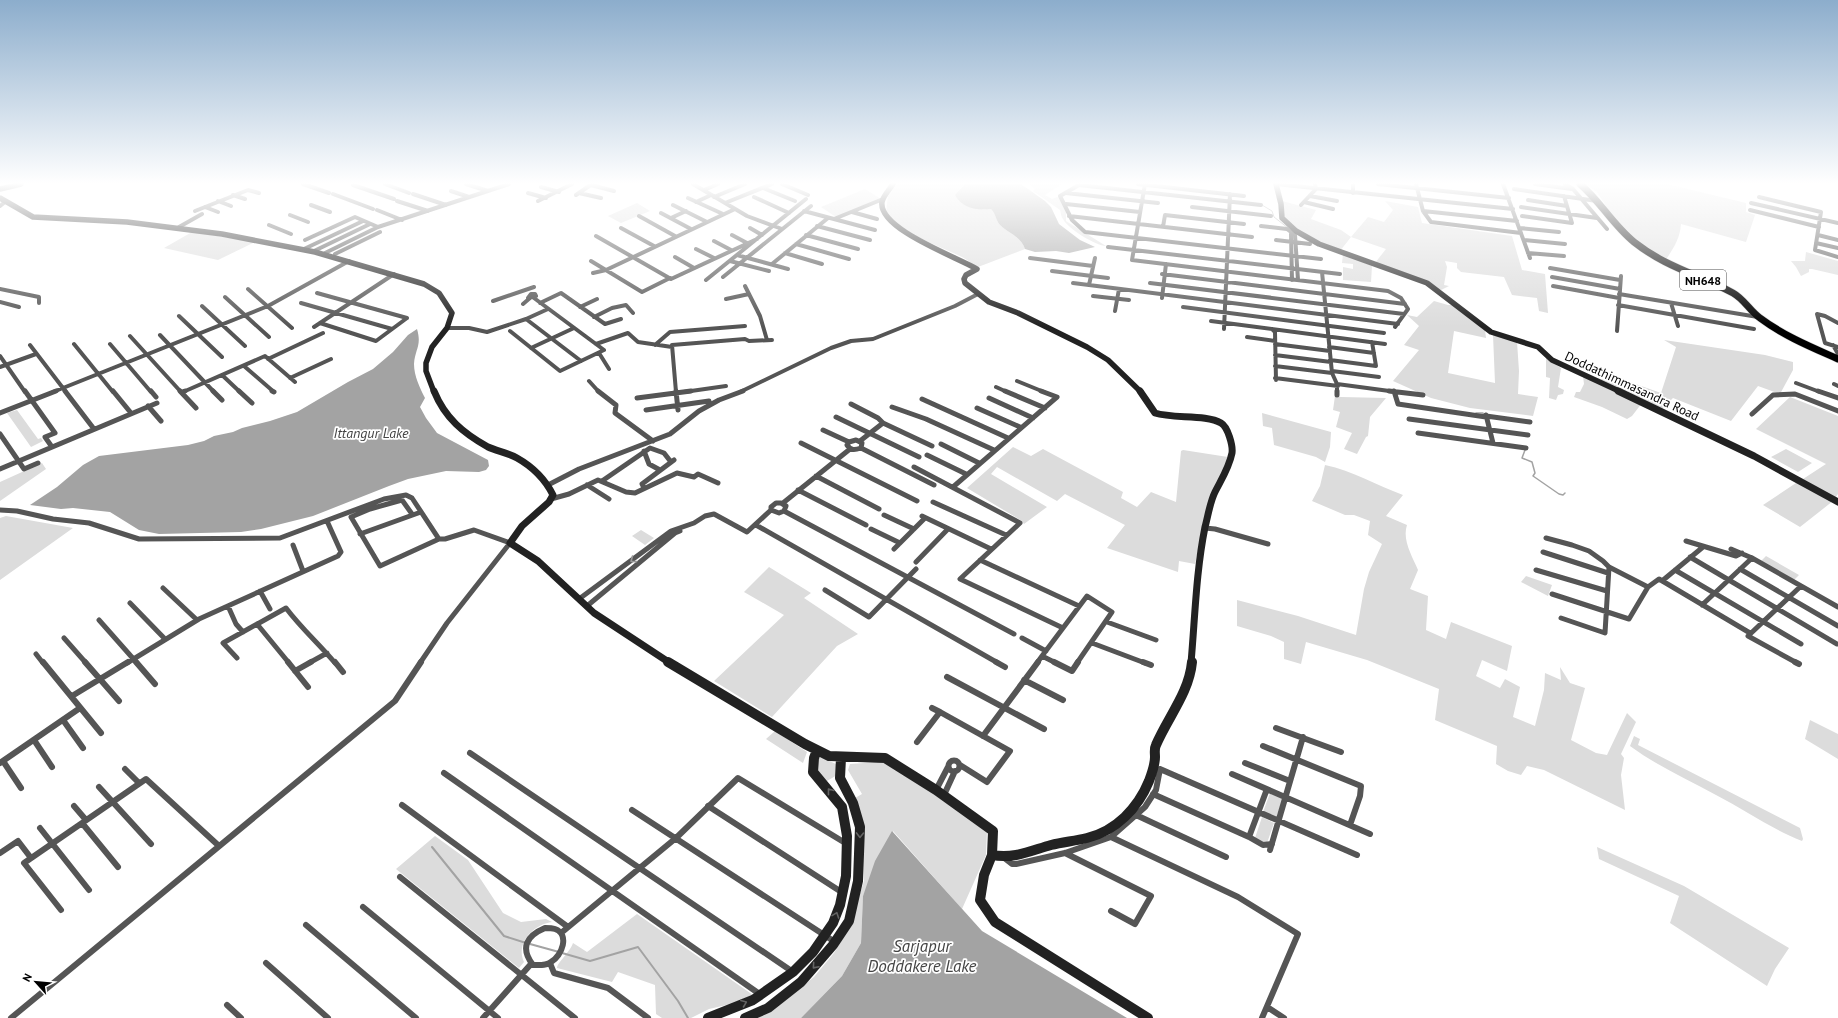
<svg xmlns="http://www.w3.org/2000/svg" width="1838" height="1018" viewBox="0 0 1838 1018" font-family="'PT Sans',sans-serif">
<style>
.green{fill:#dcdcdc}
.water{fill:#a3a3a3}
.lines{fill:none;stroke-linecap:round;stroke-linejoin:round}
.stream-far2{stroke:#a3a3a3;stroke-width:1}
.stream-far1{stroke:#a3a3a3;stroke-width:1.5}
.stream{stroke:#a3a3a3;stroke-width:2}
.highway-casing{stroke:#dbdbdb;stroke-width:8}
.street-far2{stroke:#555;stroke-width:4}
.street-far1{stroke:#555;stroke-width:5}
.street{stroke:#555;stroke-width:6}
.secondary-far2{stroke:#222;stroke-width:5.5}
.secondary-far1{stroke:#222;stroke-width:7}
.secondary{stroke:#222;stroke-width:10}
.highway{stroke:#000;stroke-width:7}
.oneway{stroke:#999}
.oneway2{stroke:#646464}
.labels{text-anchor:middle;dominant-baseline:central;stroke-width:3.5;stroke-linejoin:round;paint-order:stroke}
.shield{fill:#fff;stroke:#4c4c4c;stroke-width:1}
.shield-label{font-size:12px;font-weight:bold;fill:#000}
.street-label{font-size:13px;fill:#000;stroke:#fff}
.water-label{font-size:14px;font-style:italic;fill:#444;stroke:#fff}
.near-water-label{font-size:17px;font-style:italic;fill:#444;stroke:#fff}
</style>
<rect width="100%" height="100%" fill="#fff"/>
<path class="green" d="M897 184H965L960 189 983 210 991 209C996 214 996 221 1000 225 1009 234 1021 236 1025 249L978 267C972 265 968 260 962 257 932 243 910 237 886 213L888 196Z
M1029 184H1062L1045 195 1052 199 1057 197 1061 198 1066 212V221L1106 246C1096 246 1067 228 1063 219 1061 217 1061 213 1060 210L1033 191 1035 189Z
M1585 184H1667L1746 203V212L1755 215 1746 242 1681 224C1680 239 1673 249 1665 261L1638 243 1604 206H1606L1597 192Z
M865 189 881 199 836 217 821 207Z
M1282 201 1316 210 1311 219 1341 230 1351 237 1368 217 1384 222 1393 210 1385 201 1418 207 1422 223 1512 236 1522 270 1545 274 1548 313 1539 311 1537 298 1512 295 1504 277 1461 272 1457 268V263L1445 261 1447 267 1444 285 1449 286 1441 290 1375 263 1386 249 1351 237 1340 251C1319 244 1299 233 1284 217Z
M637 203 650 211 621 223 608 216Z
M192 232 255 242 218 260 164 248Z
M1806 252 1838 261V275L1812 269H1809V272L1801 276 1796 267 1791 261H1805Z
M1343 254 1372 266 1371 282 1343 280V267L1353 269V264L1342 263Z
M1434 301 1448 305H1452L1485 330 1486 338 1454 331 1448 373 1495 383 1493 335 1517 342 1519 371 1518 394 1538 397 1533 416 1470 408 1431 398 1393 381 1419 350 1404 345 1419 326 1407 315 1417 317Z
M1664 340 1765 355 1793 362V370L1780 394 1758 386 1731 421 1673 398 1662 409 1586 375 1624 385 1627 381 1661 393 1676 347Z
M1546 358 1561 368 1558 387 1564 390 1563 394 1558 395 1556 400 1549 398 1550 378 1546 377Z
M1583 376 1642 403 1632 416 1627 419 1602 407 1574 397 1576 392H1580L1584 384Z
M1335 396 1341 397 1386 398 1370 417 1368 436 1366 437 1357 454 1344 449 1352 433 1336 427 1340 412 1333 410Z
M1790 397 1838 416V494L1835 498 1803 479 1826 464 1756 429Z
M17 410 38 439 41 438 43 441 31 447 7 413Z
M1262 413 1331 432 1330 447 1325 462 1316 457 1274 445 1272 428 1263 426Z
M1013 447 1031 456 1043 449 1123 492 1121 498 1137 507 1151 492 1176 502 1181 451 1183 450 1228 457 1202 530 1195 564 1179 561 1178 572 1107 548 1125 525 1065 494 1057 501 997 467 991 474 1047 507 1024 524 1022 521 967 488Z
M1786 449 1812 463 1798 472 1771 457Z
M42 463 46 469 0 501V482Z
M1325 465C1353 471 1376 485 1403 495L1386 516 1407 525C1402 540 1412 556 1418 570L1410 589 1428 596 1426 630 1446 639 1451 622 1512 646 1507 671 1482 660 1476 676 1500 688 1505 679 1520 687 1513 717 1535 726 1544 690 1545 673 1561 680 1560 667 1570 683 1585 688 1571 740 1596 753 1607 755 1627 713 1636 722 1621 754 1624 758 1621 775 1625 810 1544 770 1527 766 1521 775 1508 771 1496 764 1497 746 1435 720 1439 689 1367 660 1306 642 1301 664 1284 659V642L1271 636 1237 626V600L1298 616 1356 635 1364 589 1369 572 1382 544 1368 535 1370 521 1354 515H1345L1312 501 1320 486Z
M1799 481 1833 501 1800 527 1763 505Z
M6 516 73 528 0 580V518Z
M641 530 654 538 645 545 632 536Z
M1766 556 1799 575 1794 580 1761 561Z
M769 567 811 593 804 598 858 634 837 646 772 717 714 681 784 615 744 592Z
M1526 576 1552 585 1548 596 1521 582Z
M1810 720 1838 734V759L1805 739Z
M775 731 807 752 803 763 766 739Z
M1634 736 1640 739 1638 745 1800 828 1803 839 1802 841C1771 829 1745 810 1716 795 1687 779 1657 766 1630 746Z
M821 757 838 765 837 775 827 781 816 772 818 759Z
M878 762 890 764 987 831 986 855 962 909 893 831 863 896 861 943 842 976 801 1018H754L805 984 814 977 834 953 849 928 864 881 863 831 855 798 862 794 848 770 850 764Z
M1270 793 1283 799 1276 818 1263 812Z
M1262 817 1274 823 1266 846 1254 841Z
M435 836 468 860 503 913 521 922 546 919 552 922C534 924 515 943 524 962L519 968 396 869Z
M1597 847 1684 886 1789 948 1775 969 1767 986 1670 923 1679 896 1599 859Z
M637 914 753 995 731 1004 709 1009 691 1018H662L656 1014 655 985 618 972 612 982 557 968C557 963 570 952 573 943L587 952Z"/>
<path class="water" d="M965 184H1021L1045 201 1051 207 1059 224 1080 240 1095 247 1069 253 1056 251 1035 252 1025 249C1021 236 1009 234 1000 225 996 221 996 214 991 209 977 211 962 208 955 195Z
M417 329C422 346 415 349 414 364 414 376 420 388 425 398L420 407 426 418 437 433 488 460 489 466 486 470 479 472 446 471 408 479 389 486 313 516 261 529 241 532 159 534 139 530 110 512 73 508 61 509 30 505 57 487 83 465 99 456 188 445 204 441 214 436 233 432 242 428 270 421 297 412 348 382 373 369 393 352 408 335Z
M892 831 982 931 1127 1018H801L842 976 861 943 863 896 875 861Z"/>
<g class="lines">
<path class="stream-far2" d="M1262 205 1272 211 1274 217 1288 228"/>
<path class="stream-far1" d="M1476 413H1483L1484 416
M1525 450 1522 458 1532 462 1535 473 1533 476 1559 494 1563 495 1565 493"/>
<path class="stream" d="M432 847 504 936 526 943
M530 944 559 952
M562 953 590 961 638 947 678 1001 688 1018"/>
<g class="highway-casing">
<path id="highway" d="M1580 184C1600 201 1613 225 1634 242 1667 268 1698 274 1733 293 1744 299 1750 311 1760 318 1784 336 1811 347 1838 359"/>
</g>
<path class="street-far2" d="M303 184 329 193
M385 184 409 193
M466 184 488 191
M693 184 747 216 782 229
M782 184 808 195
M1138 184 1244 196
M1145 184 1132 260 1388 291 1401 298 1408 309 1395 327
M1276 184 1513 209
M1353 184V193
M1378 184 1509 198
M1416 184 1423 211 1431 222 1521 233
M1503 184 1530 258
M1535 184 1572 189
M1565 184 1573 189 1607 229
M353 185 394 199
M591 185 614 191
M541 187 559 192
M763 188 795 201
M1514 189 1597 201
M704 190 718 184
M451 191 469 197
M528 193 546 198
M579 193 601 198
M1066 193 1158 203
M333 194 373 209
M413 194 446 205
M233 195 245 199
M576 195 592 184
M1310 196 1337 201
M714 197 745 184
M754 197 789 213
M1759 197 1821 212 1815 250 1838 257
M688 198 723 214
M1528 200 1567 206
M218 201 231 206
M397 201 428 211
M538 201 572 184
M696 202 709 196
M1304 202 1333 209
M725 203 772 184
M1751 203 1838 223
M1066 204 1140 212
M311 205 330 212
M673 205 707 222
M1261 205 1079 185 1060 196 1072 220 1085 232 1321 259
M1301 205 1316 189 1315 184
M0 206 5 202
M205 207 218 212
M1192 207 1271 216
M1521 207 1597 218
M377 210 402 220
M1750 210 1819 227
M195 211 248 190 259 193
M804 211 875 230
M1423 211 1517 221
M852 212 877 219
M661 213 691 229
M290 215 308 222
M639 216 675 236
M1069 216 1252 237
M1522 216 1572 223 1564 196
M671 218 686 211
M834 219 883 199
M269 225 291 234
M817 226 870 240
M1261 226 1287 229 1295 235 1298 280
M179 227 202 214
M1163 227 1165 215 1244 224
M621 228 654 246
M750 228 762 235
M1520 228 1559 232
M732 235 747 243
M806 235 858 249
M1818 235 1838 240
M596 236 671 279 757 239
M305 240 355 217 378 227
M1276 240 1310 244
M1524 240 1565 244
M714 241 731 250
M1816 243 1838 248
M796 244 849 259
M1108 247 1340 274
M304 249 363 221
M696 249 714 258
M314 251 370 224
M325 253 378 227 509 184
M785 253 822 264
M1528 253 1564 256
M335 254 380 232
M737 255 788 269
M675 257 694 268
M1030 258 1093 266
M591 261 642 292 670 278
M730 261 769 271
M772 264 828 218
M1550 268 1620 280
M1052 271 1108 278
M1322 272 1332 373 1337 384V392
M593 273 606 270 735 209
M1162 274 1405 304
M723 277 811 206
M1552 277 1620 289
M706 280 806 199
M1292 280 1291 234 1293 232
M1073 283 1398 324
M1150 283 1404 314
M1089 285 1095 258
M745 286 760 316 767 340
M1553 286 1619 298
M0 289 39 297V303
M248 289 292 328
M317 293 407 318
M531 294H535L536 296 528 298Z
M1619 294 1758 317
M1093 296 1129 300
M225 297 269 337
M1162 298 1166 264
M726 299 749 294
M493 301 534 287
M0 302 19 307
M301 303 392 329
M540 303 561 293 605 324 621 319
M1671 303 1678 326
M523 304 530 298
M1618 305 1754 329
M202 306 245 346
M580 307 597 299
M1183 307 1384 333
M1115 311 1119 289
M179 316 222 357
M594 317 612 308 626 305 633 313
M526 319 581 361
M1211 321 1385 344
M320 323 376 341 407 318
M1838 323 1825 316 1817 314 1825 343 1838 347
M314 327 394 274
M447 328H469L487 332 526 319 548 309
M1224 329 1230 194
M1272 329 1275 332 1276 380
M510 331 560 371 604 350 534 298
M1617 331 1621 276
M160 335 214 392
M130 336 181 392
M1247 337 1275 341
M74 344 113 392
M110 344 151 392
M596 344 628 333 638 342 672 347
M1275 344 1330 351
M30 345 66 392
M655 345 670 332 745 326
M1833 345 1838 354
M1329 347 1374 353
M531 348 574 328
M599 353 609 369
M1275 355 1331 362
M0 356 25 392
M268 359 323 333
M1330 360 1376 366 1372 342
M244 366 274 392
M1275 366 1332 373
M0 367 36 354
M1332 371 1379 377
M222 375 240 392
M290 378 331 359
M1275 378 1338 386
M589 381 599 392
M1017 381 1044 392
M1796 383 1820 392
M1337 384 1397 392
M1834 384 1838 386
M996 387 1007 392
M53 392 268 306 349 261
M183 392 265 356 295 382
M676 392 672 345 745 339 749 341 772 340
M684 392 726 386
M740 392 831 348 851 341 873 339 955 306 978 294"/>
<path class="street-far1" d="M25 391 55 433 45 437 52 447
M65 391 94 429
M113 391 131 413
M151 391 156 397
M180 391 196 408
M213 391 222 400
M239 391 252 403
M272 391 274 392
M598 391 616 405 615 413 653 441
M676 391 678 410
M1005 391 1045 408
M1337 391V395
M1389 391 1423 395
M1394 391 1398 404 1486 417
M1818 391 1838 398
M182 392 185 391
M637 398 691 391
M989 398 1033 418
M922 399 1008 438
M851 404 878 418 883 423 932 446
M148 406 161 421
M892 407 926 419 994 450
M977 408 1020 427
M646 410 709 401
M0 413 56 391
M1752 414 1773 395 1795 394 1838 411
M1486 415 1493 443
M1486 416 1530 422
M836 417 919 457
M1409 419 1528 435
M823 430 849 442
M1418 433 1526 448
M0 434 24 469 38 463
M856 440 862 443 861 448C855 450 851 451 847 445L849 442Z
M860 441 883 423
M801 443 917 501
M941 444 979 463
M861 448 934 485
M644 451 649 464 660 470
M927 455 966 474
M914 467 1020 523 960 579 1063 628
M0 469 157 403
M816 476 879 509
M602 481 650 448 664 453 671 462
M548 485 579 469 670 434 699 411 719 400 743 391
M587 485 609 499
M953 487 1057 397 1041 391
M644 488 642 484 674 460
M798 490 866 525
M551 499 569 494 598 480 626 492 635 493 677 473 694 477 698 474 718 483
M933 502 1006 535
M776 503H781L786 506 784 511 779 513 771 510V507Z
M783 503 850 449
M0 510 17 511 53 519 89 523 139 539 280 538 384 499 406 495 412 498 439 539H445L474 530 510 543 447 623 420 663
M784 511 1014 634
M412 514 402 500 370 509 351 517 380 566 439 539
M884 515 914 529
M922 516 991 549
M756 525 998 663
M1205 528 1215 529 1268 544
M871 529 900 543
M360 534 421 512
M1546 538 1572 545 1589 551 1603 561 1609 567 1648 587
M1686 541 1736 556 1742 553
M293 545 303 571
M894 549 925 518
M1731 549 1752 558 1838 607
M1543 552 1608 573
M1690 557 1837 644
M980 560 1079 606
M916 562 947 530
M1740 569 1838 626
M1536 570 1607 591
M1675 570 1801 644
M1662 581 1703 547
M163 588 197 620
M825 590 869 617 916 569
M260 591 270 609
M1552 594 1629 619 1648 587 1659 579 1750 633
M579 599 671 531 694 523 705 516 714 514 747 532 771 510
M130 603 165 639
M1702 605 1752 558
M228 606 236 624 243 632
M587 606 675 533 680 531
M1561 618 1605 633 1609 567
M99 620 137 663
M1107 622 1156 640
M257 624 289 663
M64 638 86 663
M1022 638 1046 651
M1092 643 1145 663
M36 654 43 663
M1042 656 1056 663
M1042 656 1087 596 1112 612 1077 663
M237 658 223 643 286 608C301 628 319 644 335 663
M127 663 199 619 338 556 341 552 327 521
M309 663 327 653
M1037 663 1042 656
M1797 663 1748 636 1801 586"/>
<path class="street" d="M43 662 101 733
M85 662 119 701
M136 662 155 684
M288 662 308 687
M335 662 343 672
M996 662 1005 667
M1054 662 1072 671 1078 662
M1143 662 1151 665
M1795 662 1799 664
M295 671 311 662
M947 677 1044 729
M1024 680 1063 700
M72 696 128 662
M932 708 940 712
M63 720 83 748
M1276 728 1341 752
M983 736 1038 662
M34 740 52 767
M917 742 940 712 1010 751 987 782 960 765
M1263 746 1361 786 1360 796 1350 825
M470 753 793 972
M948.5 766a5.5 5.5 0 1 1 11 0a5.5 5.5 0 1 1-11 0Z
M3 761 21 788
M0 763 80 708
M1245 763 1290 781
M125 769 139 783
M444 773 761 995
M1232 774 1370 834
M99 787 151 844
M936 790 948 767
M1153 794 1249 837 1263 845 1272 844
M944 795 955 771
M402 805 568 927
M74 806 86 820
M708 806 843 893
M632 810 835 942
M1136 815 1226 857
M82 823 118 867
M40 828 89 890
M1111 837 1145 807 1156 790 1160 769 1357 855
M1249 837 1267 789
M1270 850 1303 737
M0 853 18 841 31 858
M1065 853 1151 896 1135 924 1111 911
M1003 857 1012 864H1016L1065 853 1111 837 1238 897 1298 934 1262 1018
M400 877 575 1018
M363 907 498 1018
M61 910 24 863 146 779 219 846
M306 925 416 1018
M545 928C548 928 552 928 555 929 570 934 562 956 551 962 545 966 540 965 533 965 520 948 526 936 545 928Z
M561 933 676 838 738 778 847 844
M266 963 328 1018
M550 963 554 973 608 988 648 1018
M227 1005 241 1018
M1267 1007 1284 1018
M11 1018 395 701 421 662
M483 1018 531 964"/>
<path class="secondary-far2" d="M893 184C890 189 883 196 882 202 878 229 957 257 977 269L966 275 964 279 965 283 989 302 1018 313 1087 347 1108 360 1141 392
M1276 184 1281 204 1282 218 1296 231 1319 244 1427 283 1491 332 1538 347 1552 360 1621 392
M0 189 21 184
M0 198 33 217 127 222 222 234 315 252 424 284 439 293 452 313 447 328 432 347 426 363V371L434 392"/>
<path class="secondary-far1" d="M434 391C445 418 463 433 488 447 497 451 508 453 517 458 533 467 545 479 553 495L549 502 522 526 510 543 538 561 594 613 670 663
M1140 391 1155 413C1173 419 1206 414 1221 423 1228 427 1233 446 1232 453 1229 468 1221 480 1215 492 1210 502 1208 516 1205 527 1196 572 1195 618 1191 663
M1618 391 1754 456 1838 502"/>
<path class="secondary" d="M668 662 805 744 829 756 885 758 936 790 993 831 992 855 984 875 980 900 995 922 1148 1018
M992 855C1014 859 1030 851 1051 845 1063 842 1075 841 1087 838 1116 831 1138 808 1149 781 1152 773 1155 765 1155 757 1155 753 1154 749 1156 745 1168 717 1189 693 1192 662
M708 1018 753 1000 793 972 813 952 833 923 840 905 846 876 847 836 842 807 813 772 814 758 817 750
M745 1018 768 1008 801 982 833 945 849 921 858 881 860 827 853 803 840 778 841 758"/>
<use href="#highway" class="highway"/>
</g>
<defs><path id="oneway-chevron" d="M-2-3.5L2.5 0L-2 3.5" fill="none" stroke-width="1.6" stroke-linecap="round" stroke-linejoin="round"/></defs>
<use class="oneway" href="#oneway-chevron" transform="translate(633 560) rotate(143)"/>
<g class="oneway2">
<use href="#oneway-chevron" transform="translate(830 791) rotate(-128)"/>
<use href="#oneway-chevron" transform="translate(860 835) rotate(91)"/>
<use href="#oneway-chevron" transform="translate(836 915) rotate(-70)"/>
<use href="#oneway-chevron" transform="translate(815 966) rotate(131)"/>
<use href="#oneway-chevron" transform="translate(744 1003) rotate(-22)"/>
</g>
<linearGradient id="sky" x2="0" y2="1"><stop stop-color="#8cadcc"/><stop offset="0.56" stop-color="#fff"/><stop offset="1" stop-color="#fff" stop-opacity="0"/></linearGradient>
<rect width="1838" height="327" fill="url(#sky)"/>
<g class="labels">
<rect class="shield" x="1680" y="270" width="46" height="20" rx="3"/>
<g class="shield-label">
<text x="1703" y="280">NH648</text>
</g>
<g class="street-label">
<text transform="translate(1632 386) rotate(25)">Doddathimmasandra Road</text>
</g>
<g class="water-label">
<text x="371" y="433">Ittangur Lake</text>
</g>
<g class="near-water-label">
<text x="922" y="946">Sarjapur<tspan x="922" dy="20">Doddakere Lake</tspan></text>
</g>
</g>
<g transform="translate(36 982) rotate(297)" stroke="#ffffff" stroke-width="3" paint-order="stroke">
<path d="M0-3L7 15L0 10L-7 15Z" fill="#000000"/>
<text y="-6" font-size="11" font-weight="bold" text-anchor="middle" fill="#000000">N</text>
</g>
</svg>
